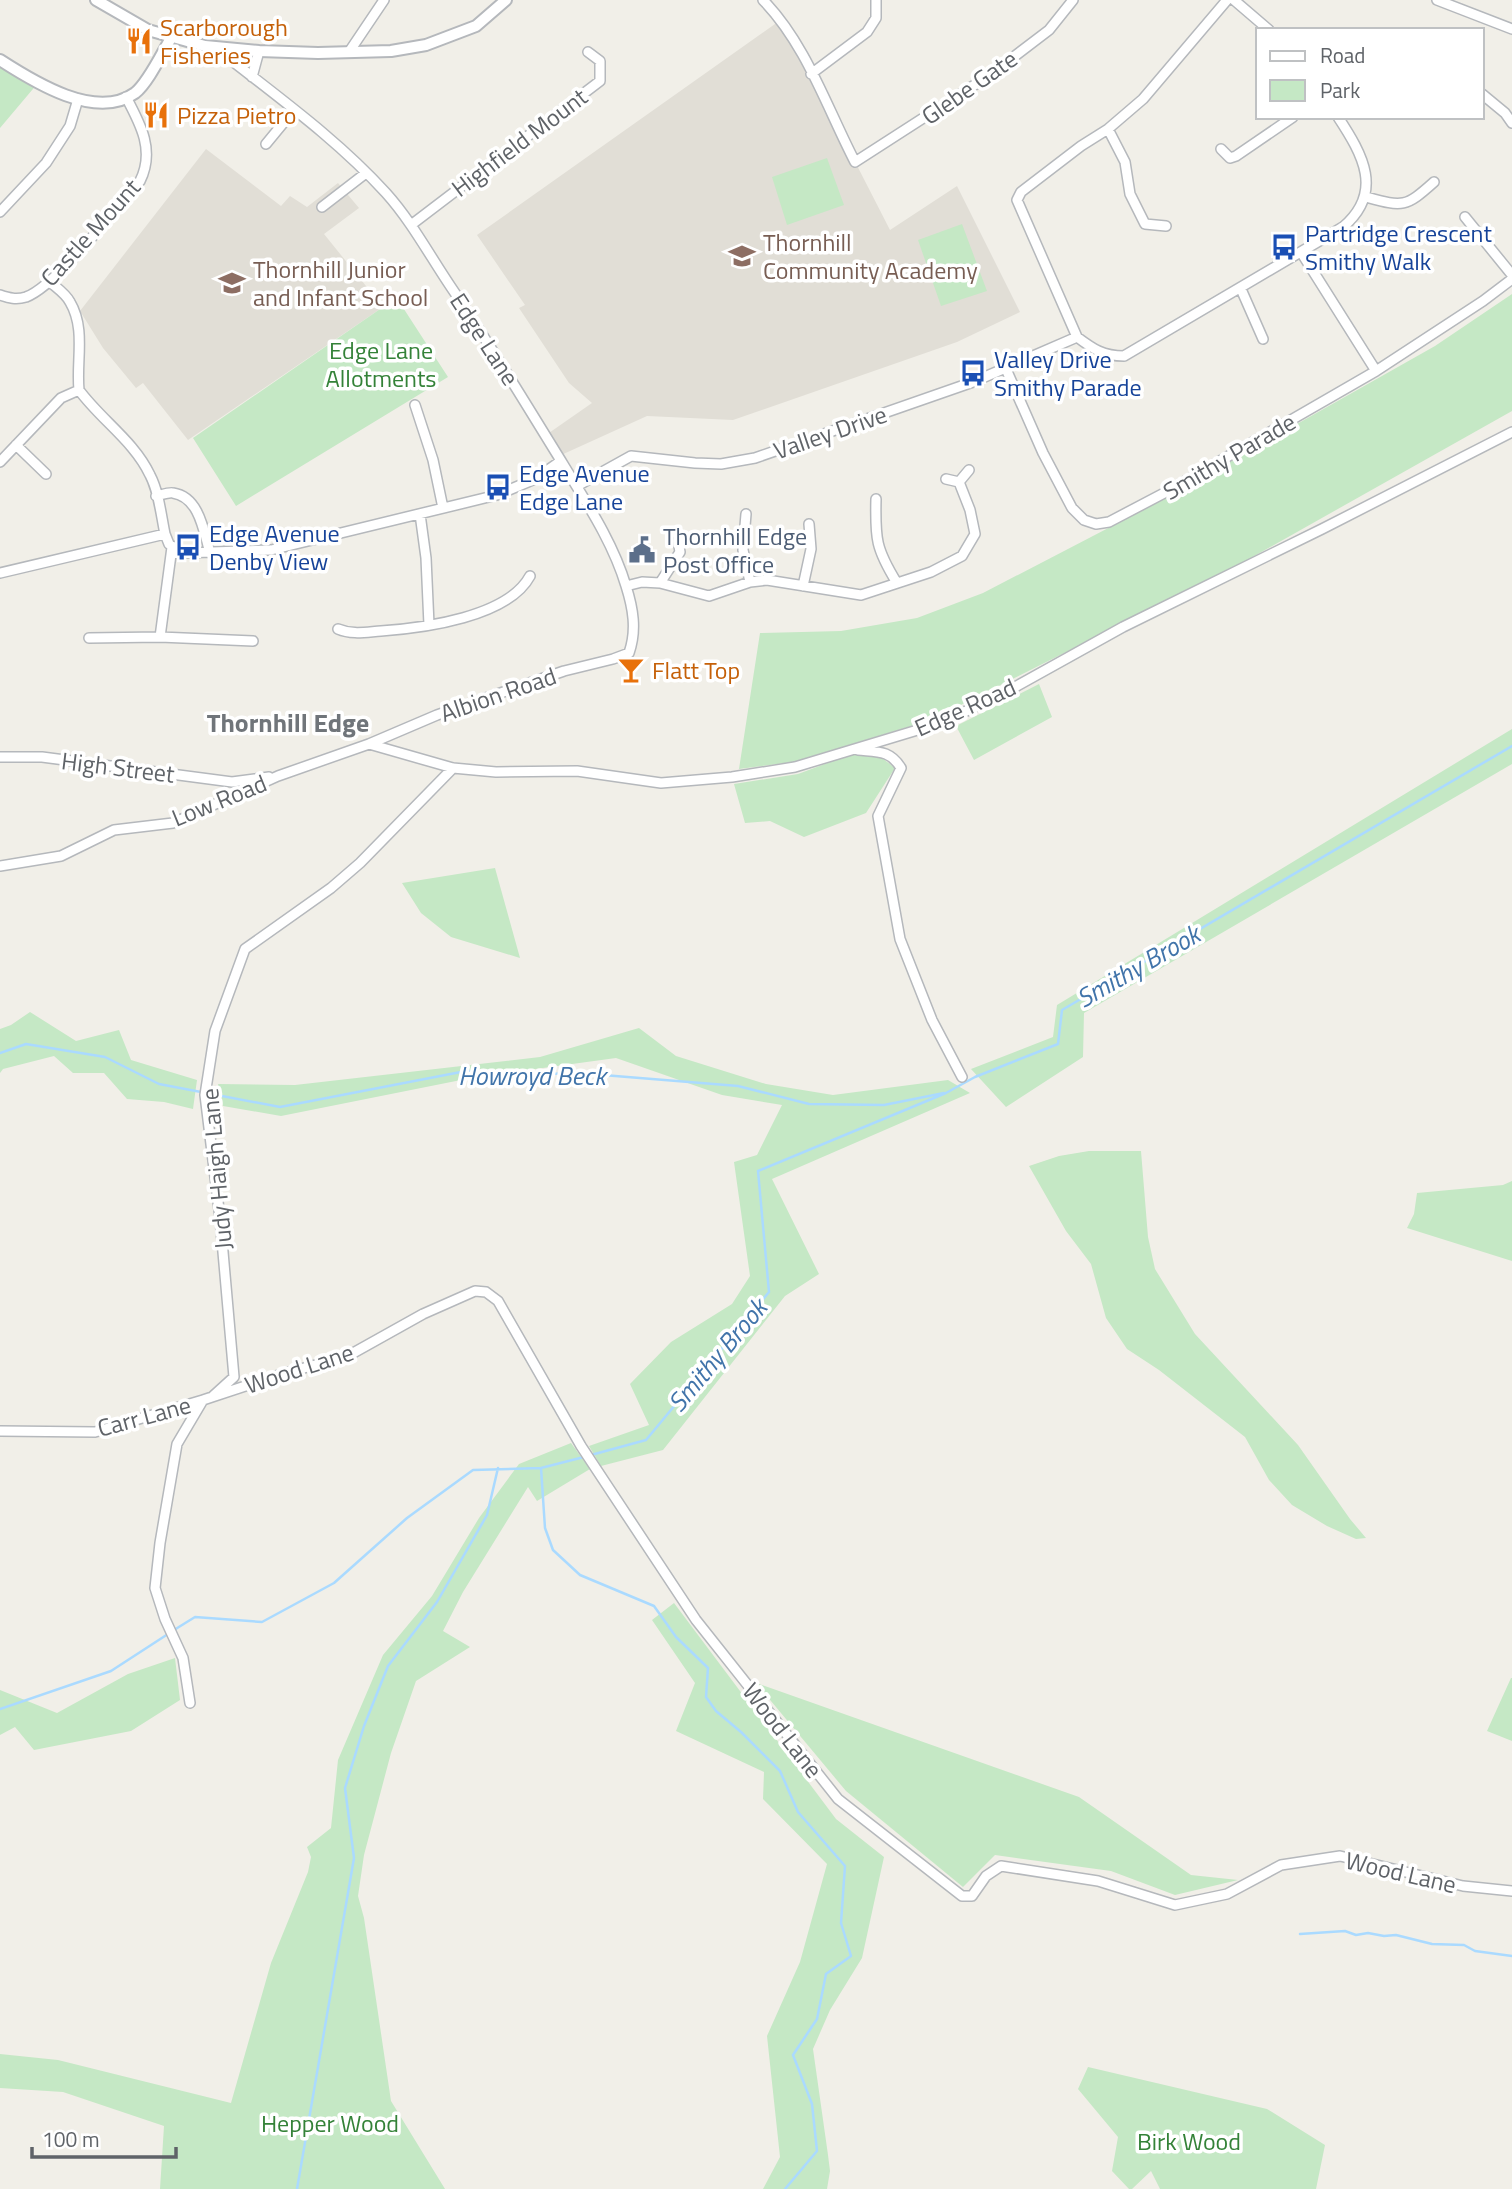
<svg xmlns="http://www.w3.org/2000/svg" width="1512" height="2189" viewBox="0 0 1512 2189" font-family="'Titillium Web',sans-serif">
<style>
.education{fill:#e1ded6}
.green{fill:#c5e8c5}
.lines{fill:none;stroke-linecap:round;stroke-linejoin:round}
.stream{stroke:#aadaff;stroke-width:2.5}
.minor-casing{stroke:#b5b8bc;stroke-width:12}
.tertiary-casing{stroke:#b5b8bc;stroke-width:14}
.minor{stroke:#fff;stroke-width:9}
.tertiary{stroke:#fff;stroke-width:10}
.labels{text-anchor:middle;dominant-baseline:central;stroke-width:7;stroke-linejoin:round;paint-order:stroke}
.food-label{font-size:24px;fill:#c56008;stroke:#fff;text-anchor:start}
.street-label{font-size:24px;fill:#5f6368;stroke:#fff}
.transit-label{font-size:24px;fill:#164399;stroke:#fff;text-anchor:start}
.education-label{font-size:24px;fill:#785e54;stroke:#fff;text-anchor:start}
.park-label{font-size:24px;fill:#348238;stroke:#fff}
.service-label{font-size:24px;fill:#4e5e75;stroke:#fff;text-anchor:start}
.neighbourhood-label{font-size:26px;font-weight:bold;fill:#70757a;stroke:#fff}
.water-label{font-size:26px;font-style:italic;fill:#4174aa;stroke:#fff}
</style>
<rect width="100%" height="100%" fill="#f1efe8"/>
<path class="education" d="M782 19 890 230 957 186 1020 312 957 342 733 420 647 416 559 456 546 435 592 403 569 383 519 308 525 305 477 235Z
M206 149 281 206 290 196 307 207 338 183 359 208 324 234 383 307 188 440 143 383 136 388 103 348 80 311Z"/>
<path class="green" d="M0 60 38 83 0 128Z
M827 158 844 205 787 225 772 177Z
M962 224 987 291 941 306 918 240Z
M1512 294V411L1233 568 931 720 793 762 739 769 760 633 841 631 917 618 983 593 1168 497 1435 346Z
M400 303 448 377 236 506 193 438 383 307Z
M1039 684 1052 717 974 760 956 726Z
M1512 729V764L1084 1013 1083 1057 1006 1107 971 1069 1053 1037 1057 1005Z
M852 754 882 758 895 768 866 813 804 837 770 821 745 823 734 784 798 774Z
M495 868 520 958 451 937 421 913 402 883Z
M30 1012 76 1041 119 1030 131 1060 197 1080 193 1109 164 1102 127 1099 104 1073H73L54 1056 3 1069 0 1073V1029L11 1025Z
M639 1028 676 1056 766 1084 833 1095 948 1080 970 1093 772 1179 819 1274 785 1296 663 1450 601 1466 589 1446 649 1425 630 1384 671 1342 732 1304 750 1276 734 1162 757 1155 782 1105 722 1095 616 1058 476 1077 281 1116 223 1106 218 1084 295 1085 540 1057Z
M1089 1151H1141L1148 1237 1155 1269 1195 1334 1298 1445 1350 1519 1366 1538 1356 1539 1327 1526 1292 1505 1269 1480 1245 1437 1159 1370 1127 1349 1106 1318 1091 1264 1066 1231 1029 1166 1059 1156Z
M1512 1181V1261L1407 1228 1414 1214 1417 1193 1503 1185Z
M571 1443 590 1469 537 1501 528 1487 463 1592 443 1631 470 1647 416 1681 391 1753 364 1855 358 1896 364 1918 391 2101 445 2189H160L164 2126 63 2092 0 2088V2054L58 2060 231 2103 271 1963 308 1872 311 1857 307 1847 331 1828 338 1760 383 1655 432 1596 479 1518 519 1464Z
M674 1603 836 1819 884 1857 862 1958 830 2010 813 2049 828 2155 830 2171 827 2189H763L780 2157 767 2036 800 1962 827 1864 763 1799 764 1772 676 1731 695 1683 652 1620Z
M175 1658 180 1700 131 1731 34 1750 15 1727 0 1735V1690L57 1713 128 1674Z
M1511 1678H1512V1741L1487 1731Z
M756 1683 1079 1797 1191 1875 1238 1880 1175 1895 1111 1871 995 1855 963 1887 846 1791Z
M1088 2067 1267 2109 1325 2145 1316 2189H1160L1151 2171 1132 2189H1129L1112 2171 1118 2137 1078 2089Z"/>
<g class="lines">
<path class="stream" d="M0 1053 26 1044 105 1057 159 1084 280 1107 466 1071 603 1075 738 1086 809 1104 884 1105 944 1093
M591 1455 646 1440 769 1292 758 1171 946 1093 975 1077 1058 1044 1062 1010 1512 746
M541 1468 545 1528 553 1550 580 1575 654 1606 676 1637 708 1668 706 1697 716 1711 741 1732 780 1771 798 1812 845 1866 841 1923 851 1956 826 1974 817 2019 793 2055 812 2104 817 2151 785 2189
M174 1630 195 1617 262 1622 334 1583 407 1518 473 1470 541 1468 584 1457
M0 1709 111 1671 168 1634
M1300 1934 1345 1931 1356 1935 1368 1933 1384 1936 1396 1935 1432 1944 1464 1945 1475 1951 1512 1956
M297 2189 354 1858 345 1788 364 1726 388 1666 437 1602 487 1515 498 1468"/>
<g class="minor-casing">
<path id="minor" d="M763 0C806 44 827 108 855 162L990 75 1049 30 1073 0
M1227 0 1143 99 1108 129 1081 146 1021 192 1017 200 1077 337C1093 349 1103 356 1124 356L1343 227C1384 192 1363 155 1338 117
M1234 0 1269 30
M1437 0 1512 29
M349 52 384 0
M811 74 867 32 876 18V0
M252 77 259 51
M1482 94 1505 113 1512 123
M1108 129 1125 162 1130 194 1145 224 1166 226
M266 144 294 110
M1221 149 1230 158 1236 156 1293 117
M1366 197C1403 207 1405 208 1434 182
M322 207 366 173
M0 212 46 163 70 126 78 99
M1465 217 1512 275
M411 225 600 81V61L588 52
M1301 252 1376 371
M50 282C57 288 66 294 70 302 86 329 76 361 79 390
M1241 289 1263 339
M0 295C9 298 16 300 26 297 56 286 116 208 140 181 155 151 141 125 126 97
M1006 369 1043 453 1072 508 1084 520 1096 524 1109 522 1168 491 1376 371 1483 301 1512 279
M415 405 433 460 443 508
M16 445 46 474
M0 462 61 398 79 390C101 420 134 441 150 475 159 492 161 515 165 534
M946 479 959 482
M577 486 631 456 695 463 721 464 755 458 973 382 1077 337
M156 496C161 495 169 492 173 493 200 497 204 533 210 553
M876 499C875 539 876 549 897 583
M420 514 426 558 429 625
M746 514 743 550 750 582
M0 573 165 534 169 544 182 553 271 550 497 495 535 479 561 461
M660 583 680 552 678 541
M626 586 642 582 660 583 709 596 750 582 767 580 861 595 931 572 962 556 975 534 970 510 959 482 969 470
M803 586 811 549 809 524
M338 629C352 635 366 632 381 631 424 628 508 617 530 576
M160 637 172 547
M89 638 160 637 253 641
M369 744 453 768 496 772 577 771 661 783 732 777 795 767 944 722 1015 687 1123 627 1322 529 1512 432
M858 750C878 752 890 750 901 768L878 816 900 939 932 1020 962 1077
M0 757H42L232 782 269 777
M0 866 61 856 114 830 173 823 278 776 369 744 437 715 564 671 613 659 629 653C637 630 633 608 626 586 613 542 586 502 563 464 527 406 493 349 455 293 432 260 413 223 386 193 336 138 275 95 217 49
M212 1397 285 1373 346 1357 423 1314 475 1291 486 1292 498 1301 581 1446 696 1620 838 1799 962 1896H972L986 1876 1001 1866 1098 1881 1175 1905 1227 1894 1281 1865 1340 1856 1463 1886 1512 1891
M0 1431 95 1432 203 1400
M190 1703 183 1658 165 1619 155 1588 160 1543 177 1444 203 1400 212 1397 234 1377 220 1218 205 1095 215 1031 245 949 331 888 360 863 453 768"/>
</g>
<g class="tertiary-casing">
<path id="tertiary" d="M96 0 148 30 205 46 259 51 318 53 391 51 426 45 476 26 506 0
M0 60C34 82 96 121 135 93 148 83 162 53 171 38"/>
</g>
<use href="#minor" class="minor"/>
<use href="#tertiary" class="tertiary"/>
</g>
<defs>
<g id="restaurant-bare" transform="scale(2.1)"><path d="M-5-6h1v4h1v-4h1v4h1v-4h1v5L-1.5 .5V6h-2V.5L-5-1ZM5-6V6H3V1.5H1.5Q1.5-4 5-6Z" fill="#e8710a" stroke="#fff" stroke-width="2.5" paint-order="stroke"/></g>
<g id="bus-bare" transform="scale(2.1)"><path d="M-5-6H5V4H4V6H2V4H-2V6H-4V4H-5ZM-3.5-4V0h7V-4ZM-3.5 1.2v1.5H-2V1.2ZM2 1.2v1.5H3.5V1.2Z" fill="#1a4fb4" stroke="#fff" stroke-width="2.5" paint-order="stroke"/></g>
<g id="school-bare" transform="scale(2.1)"><path d="M0-5L7-2L0 1L-7-2ZM-4 1L0 2.5L4 1V4Q0 6-4 4Z" fill="#8d6e63" stroke="#fff" stroke-width="2.5" paint-order="stroke"/></g>
<g id="civic-bare" transform="scale(2.1)"><path d="M-.6-6.5H3V-4.5H.6V-3L4-1V1h2V6H-6V1h2V-1L-.6-3ZM-1.2 2.5V6h2.4V2.5Z" fill="#5c6f8a" stroke="#fff" stroke-width="2.5" paint-order="stroke"/></g>
<g id="bar-bare" transform="scale(2.1)"><path d="M-6-5H6L.8 .8V4.5H3.5V6h-7V4.5H-.8V.8Z" fill="#e8710a" stroke="#fff" stroke-width="2.5" paint-order="stroke"/></g>
</defs>
<g fill-rule="evenodd">
<use href="#restaurant-bare" x="139" y="41"/>
<use href="#restaurant-bare" x="156" y="115"/>
<use href="#bus-bare" x="1284" y="247"/>
<use href="#school-bare" x="742" y="256"/>
<use href="#school-bare" x="232" y="283"/>
<use href="#bus-bare" x="973" y="373"/>
<use href="#bus-bare" x="498" y="487"/>
<use href="#bus-bare" x="188" y="547"/>
<use href="#civic-bare" x="642" y="550"/>
<use href="#bar-bare" x="631" y="670"/>
</g>
<g class="labels">
<g class="food-label">
<text x="160" y="27">Scarborough<tspan x="160" dy="28">Fisheries</tspan></text>
<text x="177" y="115">Pizza Pietro</text>
<text x="652" y="670">Flatt Top</text>
</g>
<g class="street-label">
<text transform="translate(969 87) rotate(-35)">Glebe Gate</text>
<text transform="translate(519 142) rotate(-37)">Highfield Mount</text>
<text transform="translate(90 232) rotate(-48)">Castle Mount</text>
<text transform="translate(485 339) rotate(57)">Edge Lane</text>
<text transform="translate(830 432) rotate(-19)">Valley Drive</text>
<text transform="translate(1229 456) rotate(-30)">Smithy Parade</text>
<text transform="translate(498 694) rotate(-19)">Albion Road</text>
<text transform="translate(965 707) rotate(-24)">Edge Road</text>
<text transform="translate(118 767) rotate(7)">High Street</text>
<text transform="translate(219 800) rotate(-22)">Low Road</text>
<text transform="translate(216 1169) rotate(-95)">Judy Haigh Lane</text>
<text transform="translate(299 1368) rotate(-18)">Wood Lane</text>
<text transform="translate(144 1416) rotate(-15)">Carr Lane</text>
<text transform="translate(783 1730) rotate(52)">Wood Lane</text>
<text transform="translate(1401 1872) rotate(13)">Wood Lane</text>
</g>
<g class="transit-label">
<text x="1305" y="233">Partridge Crescent<tspan x="1305" dy="28">Smithy Walk</tspan></text>
<text x="994" y="359">Valley Drive<tspan x="994" dy="28">Smithy Parade</tspan></text>
<text x="519" y="473">Edge Avenue<tspan x="519" dy="28">Edge Lane</tspan></text>
<text x="209" y="533">Edge Avenue<tspan x="209" dy="28">Denby View</tspan></text>
</g>
<g class="education-label">
<text x="763" y="242">Thornhill<tspan x="763" dy="28">Community Academy</tspan></text>
<text x="253" y="269">Thornhill Junior<tspan x="253" dy="28">and Infant School</tspan></text>
</g>
<g class="park-label">
<text x="381" y="350">Edge Lane<tspan x="381" dy="28">Allotments</tspan></text>
<text x="330" y="2123">Hepper Wood</text>
<text x="1189" y="2141">Birk Wood</text>
</g>
<g class="service-label">
<text x="663" y="536">Thornhill Edge<tspan x="663" dy="28">Post Office</tspan></text>
</g>
<g class="neighbourhood-label">
<text x="288" y="722">Thornhill Edge</text>
</g>
<g class="water-label">
<text transform="translate(1138 966) rotate(-30)">Smithy Brook</text>
<text x="532" y="1075">Howroyd Beck</text>
<text transform="translate(717 1355) rotate(-50)">Smithy Brook</text>
</g>
</g>
<rect x="1256" y="28" width="228" height="91" fill="#ffffff" stroke="#bfc1c3" stroke-width="2"/>
<rect x="1270" y="51" width="35" height="10" fill="#ffffff" stroke="#bfc1c3" stroke-width="2"/>
<text x="1320" y="63" font-size="21" fill="#5f6368">Road</text>
<rect x="1270" y="80" width="35" height="21" fill="#c5e8c5" stroke="#bfc1c3" stroke-width="2"/>
<text x="1320" y="98" font-size="21" fill="#5f6368">Park</text>
<path d="M32 2147v10h144v-10" fill="none" stroke="#5f6368" stroke-width="3.5"/>
<text x="42" y="2147" font-size="21" fill="#5f6368" stroke="#ffffff" stroke-width="5" paint-order="stroke">100 m</text>
</svg>
